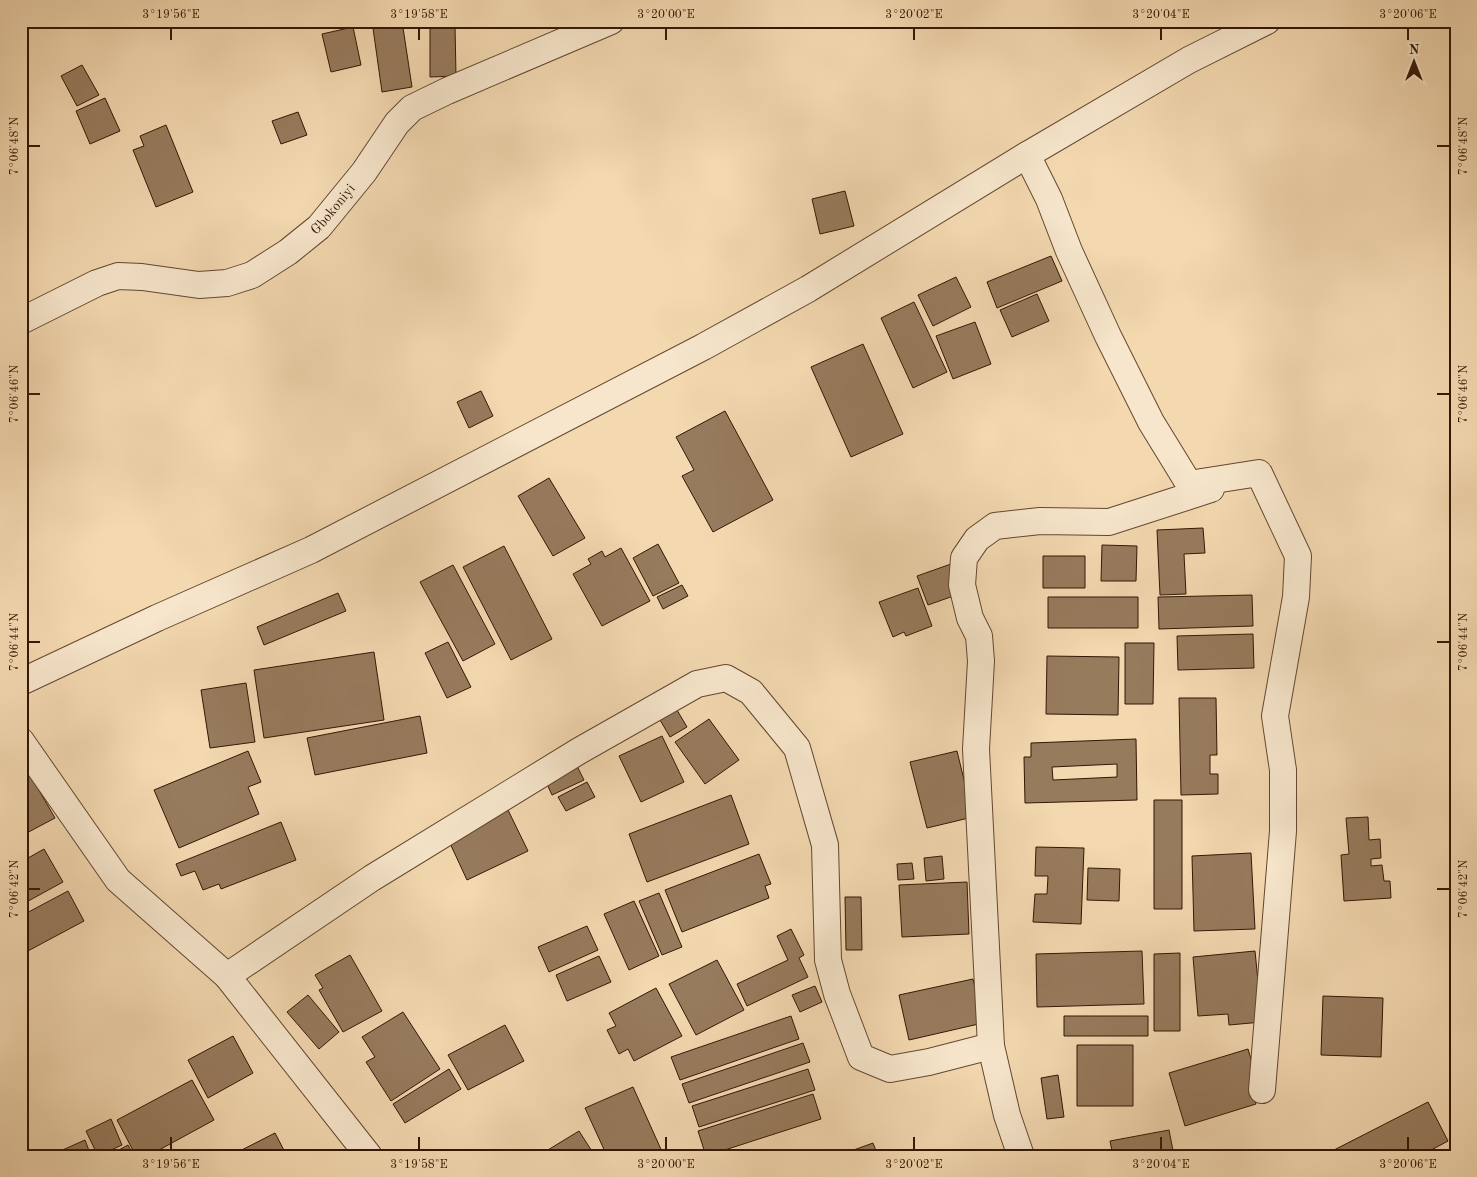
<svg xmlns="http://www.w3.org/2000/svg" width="1477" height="1177" viewBox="0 0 1477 1177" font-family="'Old Standard TT',serif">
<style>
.building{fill:#977b5d;stroke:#331704;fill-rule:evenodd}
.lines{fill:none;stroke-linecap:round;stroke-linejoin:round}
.street-casing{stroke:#63472f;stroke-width:28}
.street{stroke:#f7e6cc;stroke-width:26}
.ticks{fill:none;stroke:#331704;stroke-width:2}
.labels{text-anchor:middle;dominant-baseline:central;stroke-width:4.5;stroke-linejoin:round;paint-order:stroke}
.street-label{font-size:14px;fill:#331704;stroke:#f7e6cc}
.neatline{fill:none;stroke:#331704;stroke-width:2}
.ticks-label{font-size:12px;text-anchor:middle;fill:#331704}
</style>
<rect width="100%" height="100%" fill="#f3d8b0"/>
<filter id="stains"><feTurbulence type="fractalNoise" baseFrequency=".004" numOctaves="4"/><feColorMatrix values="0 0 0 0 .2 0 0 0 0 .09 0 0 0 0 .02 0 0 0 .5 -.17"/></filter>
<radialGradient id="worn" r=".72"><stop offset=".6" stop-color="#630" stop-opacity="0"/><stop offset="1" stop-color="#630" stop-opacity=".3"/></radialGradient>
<path class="building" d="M372 21H402L412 87 382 92Z
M430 26H455L456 76 430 77Z
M353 27 361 65 331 72 322 34Z
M82 65 99 95 77 106 61 76Z
M105 98 120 131 90 144 76 111Z
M298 112 307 135 281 144 272 121Z
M166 125 193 192 156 207 133 150 144 146 140 136Z
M845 191 854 226 820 234 812 199Z
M1051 256 1062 281 997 308 987 282Z
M956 277 971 307 933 326 918 295Z
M1037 294 1049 321 1012 337 1000 310Z
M914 302 947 372 913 388 881 318Z
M975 322 991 364 953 379 936 336Z
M863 344 903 434 851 457 811 367Z
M481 391 493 416 469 428 457 402Z
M725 411 773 500 713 532 682 476 694 470 676 437Z
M549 478 585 538 553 556 518 496Z
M1203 528 1205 553 1184 554 1186 594 1160 595 1157 530Z
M658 544 679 583 653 596 633 558Z
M1102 545 1137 546 1136 581H1101Z
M504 546 552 639 511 660 463 567Z
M621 548 650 601 602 626 573 574 591 564 588 559 602 551 605 557Z
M1043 556H1085V588H1043Z
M951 564 962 593 928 605 917 576Z
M453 565 495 644 463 661 420 582Z
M682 585 688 596 663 609 657 597Z
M918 588 932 626 906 636 904 632 893 637 879 602Z
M338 593 346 611 264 645 257 627Z
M1252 595 1253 626 1159 629 1158 597Z
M1048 597H1138V628H1048Z
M1253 634 1254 668 1178 670 1177 636Z
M448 642 471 687 447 698 425 653Z
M1125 643H1154L1153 704H1125Z
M374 652 384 720 264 738 254 670Z
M1047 656 1119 657 1118 715 1046 714Z
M246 683 255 742 210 748 201 690Z
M1179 698H1216L1217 755H1210V774H1218V794L1181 795Z
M677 710 687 727 670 737 660 720Z
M420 716 427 753 315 775 307 738Z
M709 719 739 760 705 784 675 742Z
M662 736 684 782 641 802 619 756Z
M1136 739 1137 800 1025 803 1024 757H1031V743ZM1117 764V777L1053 780 1052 767Z
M248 751 261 782 248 787 259 814 179 848 154 790Z
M957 751 973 817 927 828 910 762Z
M21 759 55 818 21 836Z
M577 766 584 780 552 795 546 782Z
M587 782 595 797 566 811 558 797Z
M731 795 749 844 647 882 629 834Z
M1154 800H1182V909H1154Z
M508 810 528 851 467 880 448 839Z
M1368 817 1369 840 1380 839 1381 858 1371 859V866L1382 865 1384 881H1390L1391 898 1344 901 1341 855 1349 854 1346 818Z
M281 822 296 860 221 889 219 884 203 890 195 871 181 876 176 864Z
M1036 847 1084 848 1081 924 1033 922 1035 894H1047L1048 876H1035Z
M44 849 63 882 21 905V862Z
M1251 853 1255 929 1194 931 1192 856Z
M759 854 771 884 765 886 769 898 682 932 665 890Z
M942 856 944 879 926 881 924 858Z
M912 863 914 879 898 880 897 864Z
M1088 868 1120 869 1119 901 1087 900Z
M967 882 969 934 902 937 899 885Z
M68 891 84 921 26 952 21 943V916Z
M659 893 682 947 662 955 639 901Z
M845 897H861L862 950H846Z
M634 901 659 956 629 970 604 914Z
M587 926 598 950 549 972 538 947Z
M791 929 804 955 799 958 808 977 747 1006 737 984 788 960 777 936Z
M1142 951 1144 1004 1037 1007 1036 954Z
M1255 951 1262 1022 1229 1025 1228 1014 1198 1016 1193 957Z
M1180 953V1031H1154V954Z
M350 955 382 1011 343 1032 319 990 323 988 315 975Z
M599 956 611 982 567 1001 556 975Z
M717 960 744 1010 696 1035 669 984Z
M973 979 983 1023 909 1040 899 995Z
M815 986 822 1002 800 1012 792 995Z
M656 988 682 1036 634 1061 628 1049 619 1054 607 1030 616 1026 609 1013Z
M308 995 339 1032 319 1049 287 1012Z
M1323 996 1383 998 1381 1057 1321 1055Z
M403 1012 440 1069 391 1101 366 1062 375 1057 362 1037Z
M791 1016 799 1039 680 1080 671 1057Z
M1064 1016H1148V1036H1064Z
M505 1025 524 1061 468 1090 448 1055Z
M233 1036 253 1073 208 1098 188 1060Z
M803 1043 810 1062 689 1103 682 1084Z
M1077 1045H1133V1106H1077Z
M1248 1049 1259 1086 1251 1089 1256 1104 1185 1126 1169 1073Z
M449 1069 461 1089 405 1123 393 1104Z
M808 1069 815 1090 699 1127 692 1106Z
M1058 1075 1064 1117 1047 1119 1041 1078Z
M192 1080 214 1120 148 1156H136L117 1120Z
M633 1087 664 1156H607L585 1108Z
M813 1094 821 1119 706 1156 698 1131Z
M1428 1102 1448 1141 1420 1156H1334L1332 1151Z
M111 1119 122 1145 98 1156 86 1131Z
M1169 1130 1174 1156H1113L1110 1141Z
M579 1131 595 1156H538Z
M275 1133 287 1156H230Z
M85 1140 91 1156H49Z
M873 1143 878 1156H837Z
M128 1145 134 1156H108Z"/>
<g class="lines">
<g class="street-casing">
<g id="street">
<path d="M1027 155 1049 199 1069 251 1108 336 1151 422 1189 484 1259 473 1298 556 1296 597 1275 716 1283 770V831L1262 1090"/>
<path id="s1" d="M21 321 97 283 118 276 142 277 199 285 227 283 252 275 288 252 319 227 364 172 397 123 412 108 447 91 611 21"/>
<path d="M21 682 157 618 311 550 703 347 808 289 1027 155 1189 60 1267 21"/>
<path d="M21 741 118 880 227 976 369 1156"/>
<path d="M227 976 372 878 579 751 697 684 726 678 751 692 797 748 825 845 828 960 837 994 861 1057 890 1069 929 1062 991 1046"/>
<path d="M1021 1156 1007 1115 991 1046 976 749 981 661 979 636 970 618 962 585 964 558 977 539 995 526 1040 521 1109 522 1211 489"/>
</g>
</g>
<use href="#street" class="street"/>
</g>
<path class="ticks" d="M171 28V40M419 28V40M666 28V40M914 28V40M1161 28V40M1408 28V40M28 146H40M1437 146H1450M28 394H40M1437 394H1450M28 642H40M1437 642H1450M28 889H40M1437 889H1450M171 1137V1150M419 1137V1150M666 1137V1150M914 1137V1150M1161 1137V1150M1408 1137V1150"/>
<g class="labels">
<g class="street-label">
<text stroke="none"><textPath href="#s1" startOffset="348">Gbokoniyi</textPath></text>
</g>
</g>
<rect width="1477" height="1177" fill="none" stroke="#f3d8b0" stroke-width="55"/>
<g transform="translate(1414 62)" stroke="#f7e6cc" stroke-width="4" paint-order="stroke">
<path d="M0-4L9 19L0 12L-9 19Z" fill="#331704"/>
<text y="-8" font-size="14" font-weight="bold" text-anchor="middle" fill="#331704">N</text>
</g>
<rect x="28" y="28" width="1422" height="1122" class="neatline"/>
<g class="ticks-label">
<text x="171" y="18">3°19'56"E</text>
<text x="419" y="18">3°19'58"E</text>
<text x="666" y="18">3°20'00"E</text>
<text x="914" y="18">3°20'02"E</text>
<text x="1161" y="18">3°20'04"E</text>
<text x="1408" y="18">3°20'06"E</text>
<text transform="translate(14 146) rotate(-90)" y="4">7°06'48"N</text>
<text transform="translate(1463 146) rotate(-90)" y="4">7°06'48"N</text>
<text transform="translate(14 394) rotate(-90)" y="4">7°06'46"N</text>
<text transform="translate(1463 394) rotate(-90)" y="4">7°06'46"N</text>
<text transform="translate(14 642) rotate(-90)" y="4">7°06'44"N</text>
<text transform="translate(1463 642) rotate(-90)" y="4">7°06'44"N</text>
<text transform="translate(14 889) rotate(-90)" y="4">7°06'42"N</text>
<text transform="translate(1463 889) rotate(-90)" y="4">7°06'42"N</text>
<text x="171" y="1168">3°19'56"E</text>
<text x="419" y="1168">3°19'58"E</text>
<text x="666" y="1168">3°20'00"E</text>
<text x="914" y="1168">3°20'02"E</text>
<text x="1161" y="1168">3°20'04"E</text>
<text x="1408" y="1168">3°20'06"E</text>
</g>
<rect width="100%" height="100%" filter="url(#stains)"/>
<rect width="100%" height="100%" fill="url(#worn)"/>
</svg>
